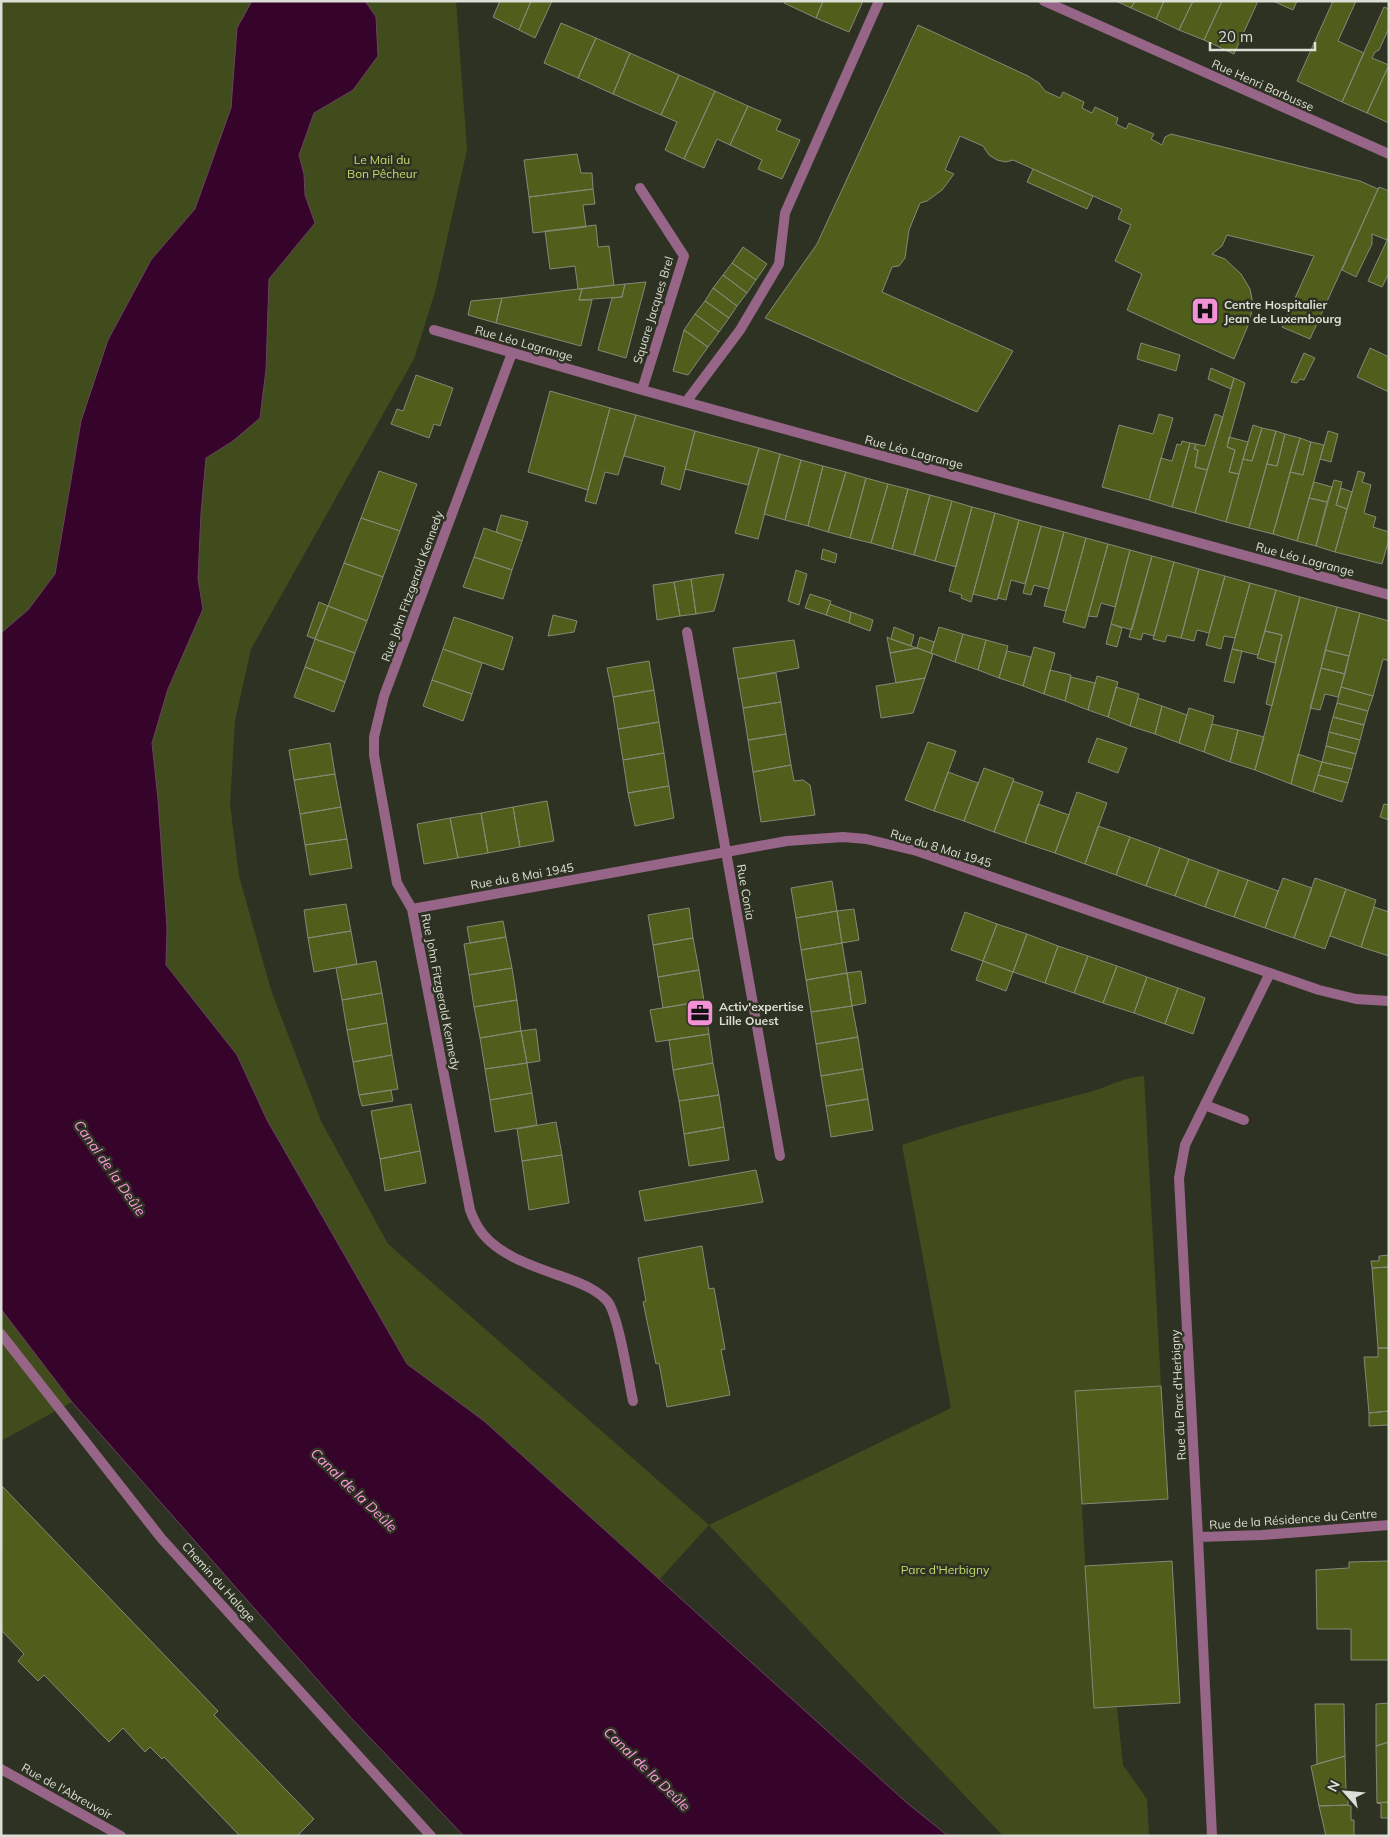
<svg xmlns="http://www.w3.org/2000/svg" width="1390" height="1837" viewBox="0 0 1390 1837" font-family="Mulish,sans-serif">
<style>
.green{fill:#404c1c}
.water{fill:#36032b;stroke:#68455e}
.building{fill:#4f5f1b;stroke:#838977}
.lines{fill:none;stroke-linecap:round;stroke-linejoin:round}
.service{stroke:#976587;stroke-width:10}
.minor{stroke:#976587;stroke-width:10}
.labels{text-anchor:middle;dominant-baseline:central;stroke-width:5;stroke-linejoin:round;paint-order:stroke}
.street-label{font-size:12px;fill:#dcdfd5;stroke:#2e3223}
.park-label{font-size:12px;fill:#bfde6a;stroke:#2e3223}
.poi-label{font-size:12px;font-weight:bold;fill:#dcdfd5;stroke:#2e3223;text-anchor:start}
.water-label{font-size:14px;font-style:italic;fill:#fe99df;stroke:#2e3223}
</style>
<rect width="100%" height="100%" fill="#2e3223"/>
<path class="green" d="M1 1H252L237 28 231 108 195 209 151 260 108 340 81 421 55 574 28 610 1 633Z
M365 1H456L467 150 435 292 414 359 251 649 235 721 230 804 239 876 271 990 321 1121 388 1244 709 1525 951 1408 902 1145C962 1124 1024 1109 1086 1093 1106 1088 1123 1077 1144 1076L1161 1386 1075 1392 1094 1708 1117 1707 1123 1765 1147 1799 1149 1836H1003L709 1525 659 1580 484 1421 407 1364 267 1120 237 1055 166 965 167 927 158 799 152 743 168 689 203 609 198 579 201 513 206 458 233 441 266 370 269 279 315 223 305 195 304 174 299 156 314 113 353 90 376 17Z
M1 1309 72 1402 1 1441Z"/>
<path class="water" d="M252 1H365L376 17 378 56 353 90 314 113 299 155 304 174 305 195 315 223 269 279 266 370 260 418 233 441 206 458 201 513 198 579 203 609 168 689 152 743 158 799 167 927 166 965 237 1055 267 1120 407 1364 484 1421 907 1803 948 1836H464L353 1720 72 1402 1 1309V633L28 610 55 574 81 421 108 340 151 260 195 209 231 108 237 28Z"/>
<path class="building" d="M500 1H531L519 30 493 17Z
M531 1H552L535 38 519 30Z
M785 1H823L816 18 784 3Z
M823 1H863L849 32 816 18Z
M1116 1H1135L1131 8Z
M1135 1H1164L1156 19 1131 8Z
M1164 1H1193L1179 30 1156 19Z
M1193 1H1222L1204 40 1179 30Z
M1222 1H1258L1234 54 1204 40Z
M1273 1H1297L1293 10Z
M1333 1H1356L1338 41 1364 53 1342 102 1297 81Z
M1384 7 1389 9V28L1379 50 1375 52 1372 58 1389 65 1367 113 1342 102Z
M561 23 596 38 578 78 544 63Z
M918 25 1028 76 1039 83 1045 91 1060 98 1063 92 1084 102 1082 108 1092 113 1095 107 1118 118 1116 124 1126 129 1129 123 1154 134 1151 139 1162 145 1165 137 1171 134 1360 181 1378 189 1310 339 1282 327 1314 256 1227 235 1222 246 1212 254 1225 259 1241 274 1250 289 1252 299V310L1249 323 1234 359 1127 310 1142 274 1115 261 1131 225 1118 219 1122 209 1013 160 1006 162 997 160 989 155 983 146 960 136 945 170 954 174 942 190 927 201 920 203 909 230 905 258 899 266 892 267 882 292 1013 351 977 412 765 318 817 244Z
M596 38 630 53 613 94 578 78Z
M630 53 679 75 661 115 613 94Z
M1389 65V123L1367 113Z
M679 75 715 91 684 159 665 150 677 122 661 115Z
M715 91 748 106 730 145 717 139 704 168 684 159Z
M748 106 781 120 776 130 800 140 782 179 758 169 762 160 730 145Z
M577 154 581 173H592L593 189 529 197 524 160Z
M1033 169 1093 196 1087 209 1027 182Z
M1379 187 1389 191V236L1387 240 1372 234V244L1356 277 1342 270Z
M593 189 595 204 583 205 586 227 533 233 529 197Z
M596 225 598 247 609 246 614 285 578 289 575 266 550 269 545 231Z
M1389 236V273L1382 287 1368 281Z
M743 247 767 264 756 280 732 263Z
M732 263 756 280 747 293 723 275Z
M723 275 747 293 737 306 713 288Z
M646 282 626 358 598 350 612 298 622 297 625 284Z
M625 284 622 297 579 300 582 289Z
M713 288 737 306 729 318 705 301Z
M578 289H582L579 300H592L581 346 496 323 502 298Z
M502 298 496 323 468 315 471 301Z
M705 301 729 318 719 332 695 314Z
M695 314 719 332 708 347 684 330Z
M684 330 708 347 688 375 673 371Z
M1141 343 1180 355 1176 371 1137 359Z
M1370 348 1389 357V392L1357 377Z
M1304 353 1315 358 1304 380 1300 379 1297 383 1291 382Z
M1211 368 1234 378 1231 389 1208 379Z
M416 375 453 388 440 426 434 424 429 438 391 424 397 409 403 411Z
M1234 378 1245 383 1227 447 1235 450 1229 472 1239 474 1226 522 1195 513Z
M550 391 610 408 588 490 528 472Z
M610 408 636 415 618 475 605 472 596 504 585 501Z
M1159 414 1173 418 1149 500 1102 487 1119 425 1153 434Z
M1215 414 1223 417 1207 470 1195 467 1198 450 1194 449 1196 444 1205 446Z
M636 415 695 431 680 490 661 484 665 467 624 456Z
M1253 425 1262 428 1252 461 1243 459Z
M1262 428 1276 431 1249 528 1226 522 1243 459 1252 461Z
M695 431 759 448 748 485 685 469Z
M1276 431 1285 434 1277 466 1267 464Z
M1328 431 1338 434 1331 462 1320 459Z
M1285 434 1300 438 1273 534 1249 528 1267 464 1277 466Z
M1229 437 1248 442 1239 474 1229 472 1235 450 1227 447Z
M1300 438 1311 442 1303 475 1290 472Z
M1182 441 1190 443 1172 507 1149 500 1161 458 1172 461 1177 444 1181 445Z
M1311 442 1324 445 1297 541 1273 534 1290 472 1303 475Z
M1190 443 1196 444 1194 449 1198 450 1195 467 1207 470 1195 513 1172 507Z
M759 448 780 454 758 539 735 533Z
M780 454 801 460 785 520 764 514Z
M801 460 823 466 808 526 785 520Z
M823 466 846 472 828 532 808 526Z
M379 471 417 484 400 531 361 518Z
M1358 471 1365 473 1362 482 1371 485 1364 513 1376 517 1373 527 1389 532V539L1382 564 1335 552Z
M846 472 866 478 850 538 828 532Z
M866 478 888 484 871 543 850 538Z
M1334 480 1342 482 1336 505 1347 509 1335 552 1316 546Z
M1314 482 1332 487 1327 502 1309 498Z
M888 484 908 489 892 549 871 543Z
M1341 488 1352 492 1347 509 1336 505Z
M908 489 930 495 914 555 892 549Z
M930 495 952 501 935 561 914 555Z
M1309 498 1327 502 1316 546 1297 541Z
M952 501 972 507 956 567 935 561Z
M972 507 995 513 971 602 961 598 962 595 949 591Z
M995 513 1019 520 997 600 973 594Z
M501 515 528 522 522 541 496 532Z
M361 518 400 531 383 577 344 563Z
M1019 520 1041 526 1025 584 1011 580 1006 600 998 598Z
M1041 526 1064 532 1049 589 1034 585 1031 595 1023 593Z
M484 528 522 541 512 570 474 557Z
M1064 532 1086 538 1066 611 1044 606Z
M1086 538 1108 544 1085 628 1063 622Z
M1108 544 1130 550 1115 607 1101 603 1097 617 1088 616Z
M823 549 837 554 835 563 821 559Z
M1130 550 1152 556 1132 630 1111 624Z
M1152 556 1174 562 1154 636 1143 633 1141 640 1129 637Z
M474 557 512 570 503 599 463 587Z
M1174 562 1199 569 1181 638 1167 635 1165 642 1153 639Z
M344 563 383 577 367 621 328 606Z
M1199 569 1225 576 1209 633 1197 630 1194 641 1181 638Z
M796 570 807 574 799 605 788 601Z
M724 574 714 611 696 614 691 579Z
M1225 576 1250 583 1235 638 1224 636 1221 649 1206 645Z
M691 579 696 614 680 616 674 582Z
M674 582 680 616 657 620 653 585Z
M1250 583 1276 590 1258 655 1232 649Z
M1276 590 1300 597 1272 706 1266 704 1282 635 1265 631Z
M810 594 831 601 826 615 805 608Z
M1300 597 1337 607 1291 784 1255 770Z
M319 602 328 606 315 639 307 636Z
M830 604 851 612 849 623 826 615Z
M328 606 367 621 355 653 315 639Z
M1337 607 1360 613 1349 656 1325 650Z
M851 612 873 620 870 631 849 623Z
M1360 613 1389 621V661L1383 659 1373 696 1341 687Z
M553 615 577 621 574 632 548 636Z
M454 617 513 637 503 670 443 649Z
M1111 624 1122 628 1117 647 1106 644Z
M894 627 914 635 911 646 891 639Z
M939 627 963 634 955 662 931 653Z
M1265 631 1282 635 1275 663 1257 658Z
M963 634 986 640 978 670 955 662Z
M887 637 891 639 917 648 890 653Z
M920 637 934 642 931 653 917 648Z
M315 639 355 653 345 682 305 667Z
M794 640 799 668 738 679 733 648Z
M986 640 1008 646 999 678 978 670Z
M1034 647 1055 653 1044 694 1023 686Z
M917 648 933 654 925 678 896 683 890 653Z
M443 649 482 663 472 694 432 680Z
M1232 649 1242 651 1234 683 1224 681Z
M1325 650 1349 656 1345 674 1321 668Z
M1007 651 1031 657 1023 686 999 678Z
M649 661 654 690 613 697 607 668Z
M305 667 345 682 334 712 294 697Z
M1321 668 1345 674 1338 697 1325 694 1320 710 1310 708Z
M1050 670 1071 675 1065 701 1044 694Z
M776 673 781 702 743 708 738 679Z
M1097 676 1118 682 1108 717 1088 710Z
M1071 677 1095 683 1088 710 1065 701Z
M925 678 913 713 881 718 876 686Z
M432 680 472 694 463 721 423 706Z
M1116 687 1139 694 1130 726 1108 717Z
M1341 687 1373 696 1368 711 1337 703Z
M654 690 659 722 618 729 613 697Z
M1138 698 1162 706 1155 734 1130 726Z
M781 702 786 734 748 740 743 708Z
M1337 703 1368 711 1364 725 1333 717Z
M1162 706 1187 715 1179 743 1155 734Z
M1189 708 1214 716 1204 752 1179 743Z
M1333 717 1364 725 1360 740 1329 732Z
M659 722 664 753 623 760 618 729Z
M1212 724 1238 730 1230 762 1204 752Z
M1238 730 1264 737 1255 770 1230 762Z
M1329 732 1360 740 1356 754 1326 746Z
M786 734 791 765 753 772 748 740Z
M1097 738 1127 748 1118 773 1088 762Z
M928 742 956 751 934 811 905 800Z
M330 743 335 774 294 780 289 750Z
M1326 746 1356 754 1352 769 1322 762Z
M664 753 669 786 628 793 623 760Z
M1298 754 1322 762 1313 792 1291 784Z
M1322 762 1352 769 1348 783 1318 775Z
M791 765 794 781 803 780 810 785 815 815 761 822 753 772Z
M984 768 1014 779 994 832 964 821Z
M948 772 978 783 964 821 934 811Z
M335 774 341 807 300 814 294 780Z
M1318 775 1348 783 1342 802 1313 792Z
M1013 781 1043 792 1025 843 994 832Z
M669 786 674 818 635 826 628 793Z
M1077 792 1107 803 1085 864 1055 853Z
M547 801 554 841 520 847 513 807Z
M1038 804 1069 815 1055 853 1025 843Z
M1384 804 1389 805V820L1380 817Z
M341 807 347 839 305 845 300 814Z
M513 807 520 847 488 853 481 813Z
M481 813 488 853 458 858 450 818Z
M450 818 458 858 424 864 417 824Z
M1098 826 1130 837 1116 875 1085 864Z
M1130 837 1160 848 1146 886 1116 875Z
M347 839 352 868 310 875 305 845Z
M1160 848 1189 859 1175 896 1146 886Z
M1189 859 1219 870 1205 907 1175 896Z
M1219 870 1248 880 1234 917 1205 907Z
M1283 878 1312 888 1294 938 1265 928Z
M1315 878 1346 889 1325 949 1294 938Z
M1248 880 1278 891 1265 928 1234 917Z
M832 881 837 911 796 918 791 888Z
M1346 889 1376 900 1361 947 1330 936Z
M346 904 351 931 308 938 304 910Z
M1374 907 1389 912V956L1361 947Z
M689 908 693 938 653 945 648 915Z
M854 909 859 940 842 943 837 911Z
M837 911 842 943 801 950 796 918Z
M965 912 997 924 983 961 951 950Z
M503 921 506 937 470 943 467 927Z
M997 924 1027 934 1013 972 983 961Z
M351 931 357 964 314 972 308 938Z
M1027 934 1058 946 1045 983 1013 972Z
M506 937 512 968 469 975 464 944Z
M693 938 699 970 658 977 653 945Z
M842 943 847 973 806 980 801 950Z
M1058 946 1088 956 1074 993 1045 983Z
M1088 956 1117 966 1103 1003 1074 993Z
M376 961 382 993 342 1000 336 968Z
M983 961 1013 972 1006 991 976 980Z
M1117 966 1147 977 1134 1013 1103 1003Z
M512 968 517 1000 474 1007 469 975Z
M699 970 704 1001 663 1008 658 977Z
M861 971 866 1003 852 1006 847 973Z
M847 973 852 1006 811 1012 806 980Z
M1147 977 1178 988 1165 1024 1134 1013Z
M1178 988 1205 998 1193 1034 1165 1024Z
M382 993 387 1023 347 1030 342 1000Z
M517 1000 521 1031 480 1038 474 1007Z
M704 1001 709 1034 656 1042 650 1010Z
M852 1006 858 1037 816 1044 811 1012Z
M387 1023 392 1055 353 1062 347 1030Z
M536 1029 540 1061 527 1063 521 1031Z
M521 1031 527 1063 485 1069 480 1038Z
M709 1034 713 1063 673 1070 669 1040Z
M858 1037 863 1069 821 1076 816 1044Z
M392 1055 398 1089 359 1095 353 1062Z
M527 1063 532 1093 490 1100 485 1069Z
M713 1063 719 1095 679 1101 673 1070Z
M863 1069 868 1099 826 1106 821 1076Z
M391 1090 393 1101 362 1106 359 1095Z
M532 1093 537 1125 495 1132 490 1100Z
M719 1095 724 1127 684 1134 679 1101Z
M868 1099 873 1130 831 1137 826 1106Z
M411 1104 420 1151 380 1159 371 1111Z
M556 1122 562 1155 522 1161 517 1129Z
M724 1127 729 1160 689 1166 684 1134Z
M420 1151 426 1183 385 1191 380 1159Z
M562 1155 569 1203 529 1210 522 1161Z
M756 1170 763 1202 645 1221 639 1191Z
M702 1246 709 1289 714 1288 725 1349 721 1350 730 1395 667 1407 659 1363 656 1364 643 1302 646 1301 638 1258Z
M1389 1255V1267L1372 1268 1371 1261H1379V1256Z
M1389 1267V1348H1378L1372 1268Z
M1378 1348H1389V1411L1369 1413 1364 1357H1378Z
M1161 1386 1168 1499 1082 1504 1075 1391Z
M1389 1411V1425L1369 1426V1413Z
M2 1486 218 1711 214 1715 314 1819 297 1836H240L164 1757 162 1759 150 1747 145 1752 123 1728 109 1742 44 1675 38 1681 18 1661 24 1654 1 1630Z
M1172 1561 1180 1703 1094 1708 1085 1566Z
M1389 1561V1660H1351V1629H1317L1316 1570 1349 1568V1562Z
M1389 1703V1742L1376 1746V1704Z
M1315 1704H1344L1345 1756 1317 1764Z
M1389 1742V1802L1377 1803 1376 1746Z
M1345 1756 1346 1791H1348V1805L1319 1806 1311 1766Z
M1389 1802V1818H1381V1804L1377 1803Z
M1348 1805 1351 1806V1820H1354V1835L1357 1836H1326L1319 1806Z"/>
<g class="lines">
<path class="service" d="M686 402 740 330 779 264 785 213 879 1
M1205 1105 1244 1120
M1 1334 161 1538 431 1836"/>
<path class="minor" d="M1044 1 1389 154
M640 188 684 256 642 390
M434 330 642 390 1389 595
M512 353 384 696 374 737V755L397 883 412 909 470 1210C472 1216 475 1222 478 1227 495 1256 539 1268 569 1279 582 1284 598 1290 608 1302 619 1318 628 1379 633 1401
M687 632 780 1156
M412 909 787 841 843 837 866 839 917 851 1319 990 1356 999 1389 1001
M1198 1537 1262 1535 1389 1525
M1 1769 121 1836
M1212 1836 1198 1537 1179 1178 1185 1145 1270 973"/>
</g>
<defs>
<g id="hospital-square" transform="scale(1.4375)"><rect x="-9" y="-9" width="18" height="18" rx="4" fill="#f391d5" stroke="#2e3223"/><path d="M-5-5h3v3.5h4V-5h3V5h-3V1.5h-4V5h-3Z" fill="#111"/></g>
<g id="office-square" transform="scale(1.4375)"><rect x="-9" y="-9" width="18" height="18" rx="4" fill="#f391d5" stroke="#2e3223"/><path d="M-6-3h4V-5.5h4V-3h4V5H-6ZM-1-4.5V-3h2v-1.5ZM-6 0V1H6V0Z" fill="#111"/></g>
</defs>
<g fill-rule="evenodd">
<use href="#hospital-square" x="1205" y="311"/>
<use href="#office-square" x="700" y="1013"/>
</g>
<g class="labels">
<g class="street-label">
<text transform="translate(1263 85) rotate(24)">Rue Henri Barbusse</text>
<text transform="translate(653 310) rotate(-73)">Square Jacques Brel</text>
<text transform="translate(524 343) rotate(16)">Rue Léo Lagrange</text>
<text transform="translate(914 452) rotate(15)">Rue Léo Lagrange</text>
<text transform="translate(1305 559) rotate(15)">Rue Léo Lagrange</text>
<text transform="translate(412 586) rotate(-70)">Rue John Fitzgerald Kennedy</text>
<text transform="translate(941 848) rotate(17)">Rue du 8 Mai 1945</text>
<text transform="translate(522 876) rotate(-10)">Rue du 8 Mai 1945</text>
<text transform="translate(746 892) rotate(80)">Rue Conia</text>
<text transform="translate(441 992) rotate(79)">Rue John Fitzgerald Kennedy</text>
<text transform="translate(1178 1395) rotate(-93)">Rue du Parc d'Herbigny</text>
<text transform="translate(1293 1519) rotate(-4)">Rue de la Résidence du Centre</text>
<text transform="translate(219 1582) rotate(48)">Chemin du Halage</text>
<text transform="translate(67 1791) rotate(29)">Rue de l'Abreuvoir</text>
</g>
<g class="park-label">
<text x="382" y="159">Le Mail du<tspan x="382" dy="14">Bon Pêcheur</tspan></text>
<text x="945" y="1569">Parc d'Herbigny</text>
</g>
<g class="poi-label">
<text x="1224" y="304">Centre Hospitalier<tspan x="1224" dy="14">Jean de Luxembourg</tspan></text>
<text x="719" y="1006">Activ'expertise<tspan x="719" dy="14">Lille Ouest</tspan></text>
</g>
<g class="water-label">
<text transform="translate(110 1168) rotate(55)">Canal de la Deûle</text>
<text transform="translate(354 1490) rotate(44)">Canal de la Deûle</text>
<text transform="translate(647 1769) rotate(44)">Canal de la Deûle</text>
</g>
</g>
<rect width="1390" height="1837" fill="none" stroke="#dcdfd5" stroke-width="5"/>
<g transform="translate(1345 1792) rotate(297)" stroke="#2e3223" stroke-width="4" paint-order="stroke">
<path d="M0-4L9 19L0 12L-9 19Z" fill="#dcdfd5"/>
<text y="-8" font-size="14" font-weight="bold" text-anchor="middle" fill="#dcdfd5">N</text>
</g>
<path d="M1210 42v8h105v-8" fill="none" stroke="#dcdfd5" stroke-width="2.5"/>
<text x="1218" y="42" font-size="15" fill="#dcdfd5" stroke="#2e3223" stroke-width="4" paint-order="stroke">20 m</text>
</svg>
